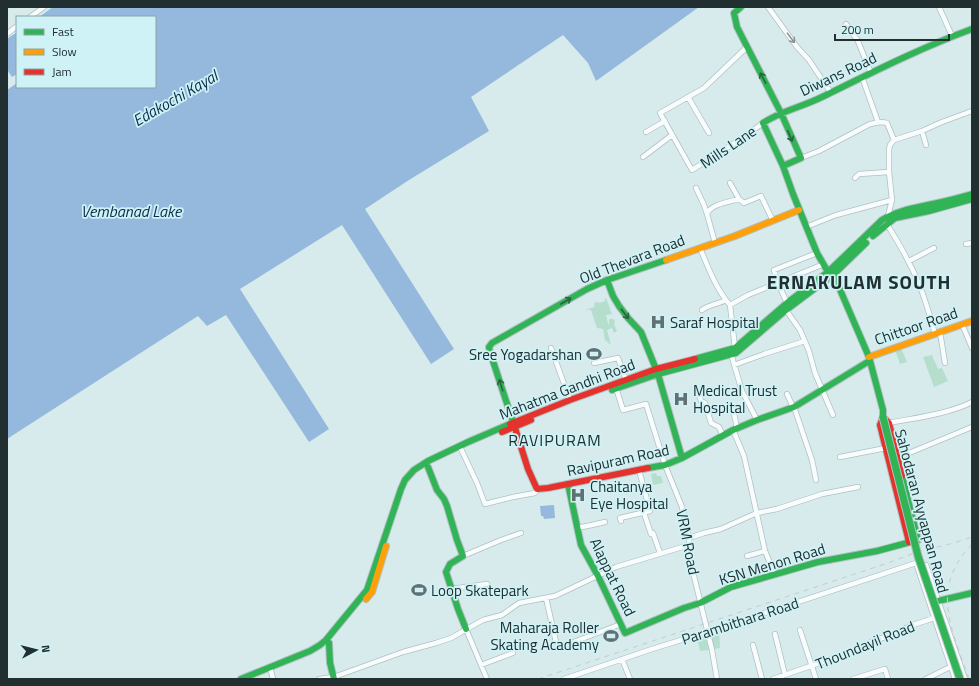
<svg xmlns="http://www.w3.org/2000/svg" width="979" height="686" viewBox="0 0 979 686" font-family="'Titillium Web',sans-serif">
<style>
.green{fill:#b5decd}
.water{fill:#95b9dc}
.pier{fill:#d7ebed}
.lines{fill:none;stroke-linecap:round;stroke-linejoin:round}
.street-casing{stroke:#b0c0c2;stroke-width:6}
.fast-casing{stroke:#b0c0c2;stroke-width:8}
.slow-casing{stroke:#b0c0c2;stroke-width:8}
.jam-casing{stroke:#b0c0c2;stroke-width:8}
.street{stroke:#f9fcfc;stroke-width:4.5}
.fast{stroke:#30b455;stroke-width:6}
.slow{stroke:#ff9f0a;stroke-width:6}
.jam{stroke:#e5322d;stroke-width:6}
.rail{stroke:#c5cbcc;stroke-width:1;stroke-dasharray:5 5;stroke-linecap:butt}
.fast-bridge-casing{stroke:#b0c0c2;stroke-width:9;stroke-linecap:butt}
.fast-bridge{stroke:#30b455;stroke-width:7}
.oneway{stroke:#8d9696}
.oneway2{stroke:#27643f}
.labels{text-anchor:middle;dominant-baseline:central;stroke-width:3.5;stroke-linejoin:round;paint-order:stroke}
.street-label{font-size:15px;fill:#212f31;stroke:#cef2f6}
.poi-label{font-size:15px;fill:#212f31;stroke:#cef2f6;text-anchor:start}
.water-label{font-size:16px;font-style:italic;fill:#0c2c4c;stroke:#cef2f6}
.neighbourhood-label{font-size:16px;letter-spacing:1px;fill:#212f31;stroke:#cef2f6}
.district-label{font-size:19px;font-weight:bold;letter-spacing:1px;fill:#212f31;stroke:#cef2f6}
</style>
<rect width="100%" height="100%" fill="#d7ebed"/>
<path class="green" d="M605 298H606L612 314 606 315 608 324H609V319H613L615 321 614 324 617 331 614 333 612 328 607 330 611 345 605 340 603 329 597 328 591 310H586L594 307 595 302H598L599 303 605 301Z
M901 348 907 362 900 364 895 350Z
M932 355 938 369 942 368 948 381 934 387 923 357Z
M656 473 657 476H661L663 483 653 485 651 474Z
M719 629 720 648 714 649 710 633Z
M703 635 705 636 709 650 700 651 697 637Z"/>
<path class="water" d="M53 7H699L596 81 588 63 563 35 471 97 489 131 409 180 365 209 454 349 431 364 342 225 240 289 329 429 309 442 226 315 207 326 198 316 7 439V39L17 32V87H155V17H39Z
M554 505 555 518 544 519 543 516H541L540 506Z"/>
<path class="pier" d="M7 71H8L12 77 17 74V83L7 90Z"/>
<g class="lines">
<g class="street-casing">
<path id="street" d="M768 7 797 47 809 60 831 93
M939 7 952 36
M30 17 44 7
M846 24 855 37 857 39 871 73
M7 34 17 26
M747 47 704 88 660 113 692 170 741 139 763 123
M862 77 878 122
M688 97 709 133
M922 131 926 145
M646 132 665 121
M643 157 672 135
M801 158 819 151 870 124C876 123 881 121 887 123L894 140
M855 178 859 174 889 172
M730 183 739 199
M696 188 704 205 707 214
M888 216 892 200 889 172V150L890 145 894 140 922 131 942 122 972 111
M887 224C894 236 902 248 908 261 921 284 928 309 935 334
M806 227 836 215 892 200
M715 243 707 214C711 204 729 202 739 199L744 203 761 196 773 221
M966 244 972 243
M700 248C708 267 716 289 730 305L735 348
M909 261 934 248
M787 303 778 283 774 270 817 253
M730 305 748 295 824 264
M702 310C708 305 718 304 726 300
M786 310 800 330 809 351 815 373 833 415
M962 324 972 348
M940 332 945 363
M551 348 570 400
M731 354 742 391 757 420
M594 363 618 358 626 380
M734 365 764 354 805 341
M616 388 623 410 646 404 665 465 682 507 689 538V545L692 568 712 650 717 679
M787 394 793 407
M699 395 701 401 705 403 711 423 719 427 723 436
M794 407 812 460 816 480
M733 409 737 428
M889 423C914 418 949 414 972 402
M733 430 744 456 765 551 775 575
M461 449 477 483 485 504 513 497 535 493 537 489
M840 457 886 448
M897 458 972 427
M644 513 651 534 653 533 660 553
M621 521 620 518 650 511 639 470
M577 528 592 525 605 522
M689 538 704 533 721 529 750 516 757 513 777 509 822 494 858 487
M463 556 501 540 521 533
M747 556 765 551
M921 567 926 565 965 679
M451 589 487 584
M546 598 556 642
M466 629 487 679
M800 630 816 679
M775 634 785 675
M571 643 621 624
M753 645 762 679
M622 659 630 679
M481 665 513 653
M271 671 273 679
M319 679 334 677 403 652 436 643 451 638 483 620 502 615 519 603 555 596 616 567 689 545
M564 679 652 649 707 632 916 563 955 679
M773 679 851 652 875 640 889 636 910 626 934 618
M853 679 885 669 888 679
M926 679 950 667"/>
</g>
<g class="fast-casing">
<path id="fast" d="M741 7 734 13 737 27 781 113 801 158 783 166
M873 236 895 218 929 211 972 199
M832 271 869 357 883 410V417
M828 272 817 253 793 194 783 166 763 123C781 111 802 107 822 97 871 73 920 48 972 29
M607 280 613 296 619 306 628 318 641 332 658 374 682 458
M695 359 735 348 787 303 828 272 882 220C898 210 915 208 933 204 946 201 959 198 972 194
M612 390 658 374 736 353 786 310 834 274 866 243
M516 431 490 352 489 347 492 343 587 289 607 280 666 260
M428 467 437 490 444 499 447 506 457 540 463 556 450 564 446 572 458 609 466 629
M648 468 665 465 682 458 733 430 757 420 794 407 866 363
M568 484 581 545 598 576 625 633 684 608 700 603 731 587 818 562 877 551 918 540 902 476
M938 601 972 593
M329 643 330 663 334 679
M241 679 310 651 320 645 326 640 367 590 401 489 405 480 414 470 428 461 468 442 510 424"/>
</g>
<g class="slow-casing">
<path id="slow" d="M666 260 735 236 799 210
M869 357 972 321
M366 599 372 592 386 546"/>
</g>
<g class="jam-casing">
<path id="jam" d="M510 424 570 400 656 369 695 359
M516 431 528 469 537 489 548 488 648 468
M502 432 531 420
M902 476 889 423 883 417 880 425 909 542"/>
</g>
<use href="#street" class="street"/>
<use href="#fast" class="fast"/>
<use href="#slow" class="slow"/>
<use href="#jam" class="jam"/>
<path class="rail" d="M538 679 888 563 917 552 950 544 972 537
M969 679C952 629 929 589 972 544"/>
<g class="fast-bridge-casing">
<path id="fast-bridge" d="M883 417 918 556 960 679"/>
</g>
<use href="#fast-bridge" class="fast-bridge"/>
</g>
<defs><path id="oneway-shaft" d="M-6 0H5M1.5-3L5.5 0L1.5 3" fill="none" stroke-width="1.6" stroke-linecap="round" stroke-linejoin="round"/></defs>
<use class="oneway" href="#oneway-shaft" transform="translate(791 38) rotate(53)"/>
<g class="oneway2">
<use href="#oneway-shaft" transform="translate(763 78) rotate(-118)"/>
<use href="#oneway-shaft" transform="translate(790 136) rotate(67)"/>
<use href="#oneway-shaft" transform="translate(566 301) rotate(-30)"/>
<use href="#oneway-shaft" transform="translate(625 314) rotate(53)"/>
<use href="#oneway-shaft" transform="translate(501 385) rotate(-107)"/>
</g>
<defs>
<g id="hospital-bare" transform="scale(1.2)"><path d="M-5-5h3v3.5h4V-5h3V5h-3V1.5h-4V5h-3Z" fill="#617173" stroke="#cef2f6" stroke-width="2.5" paint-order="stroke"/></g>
<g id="stadium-bare" transform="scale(1.2)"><path d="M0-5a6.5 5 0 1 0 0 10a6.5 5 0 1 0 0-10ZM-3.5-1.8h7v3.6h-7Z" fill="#617173" stroke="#cef2f6" stroke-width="2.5" paint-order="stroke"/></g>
</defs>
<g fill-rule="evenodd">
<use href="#hospital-bare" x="658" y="322"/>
<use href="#stadium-bare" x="594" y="354"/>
<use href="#hospital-bare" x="681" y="399"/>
<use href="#hospital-bare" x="578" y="495"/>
<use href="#stadium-bare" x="419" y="590"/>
<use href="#stadium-bare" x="611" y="636"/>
</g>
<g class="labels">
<g class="street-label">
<text transform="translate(838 74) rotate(-25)">Diwans Road</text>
<text transform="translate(728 147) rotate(-34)">Mills Lane</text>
<text transform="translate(632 259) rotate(-21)">Old Thevara Road</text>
<text transform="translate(916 326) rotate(-19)">Chittoor Road</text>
<text transform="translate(567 389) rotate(-21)">Mahatma Gandhi Road</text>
<text transform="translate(618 460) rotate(-12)">Ravipuram Road</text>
<text transform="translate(922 511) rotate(75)">Sahodaran Ayyappan Road</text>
<text transform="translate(688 542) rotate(79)">VRM Road</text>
<text transform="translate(772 564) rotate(-17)">KSN Menon Road</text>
<text transform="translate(613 577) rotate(64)">Alappat Road</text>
<text transform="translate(740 621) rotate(-18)">Parambithara Road</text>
<text transform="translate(865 645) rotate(-22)">Thoundayil Road</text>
</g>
<g class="poi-label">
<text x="670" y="322">Saraf Hospital</text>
<text x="582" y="354" text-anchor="end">Sree Yogadarshan</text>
<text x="693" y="390">Medical Trust<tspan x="693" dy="17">Hospital</tspan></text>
<text x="590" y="486">Chaitanya<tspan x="590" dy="17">Eye Hospital</tspan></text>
<text x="431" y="590">Loop Skatepark</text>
<text x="599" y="627" text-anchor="end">Maharaja Roller<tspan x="599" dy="17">Skating Academy</tspan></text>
</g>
<g class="water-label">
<text transform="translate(175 98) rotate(-30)">Edakochi Kayal</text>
<text x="131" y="211">Vembanad Lake</text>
</g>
<g class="neighbourhood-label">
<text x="555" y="440">RAVIPURAM</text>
</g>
<g class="district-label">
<text x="859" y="281">ERNAKULAM SOUTH</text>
</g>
</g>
<rect width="979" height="686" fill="none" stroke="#212f31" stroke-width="16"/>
<rect x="16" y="16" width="140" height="72" fill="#cef2f6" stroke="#89a4a7"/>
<rect x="24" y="29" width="20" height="6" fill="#30b455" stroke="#89a4a7"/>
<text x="52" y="36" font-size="12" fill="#212f31">Fast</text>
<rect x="24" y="49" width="20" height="6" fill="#ff9f0a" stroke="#89a4a7"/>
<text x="52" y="56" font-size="12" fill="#212f31">Slow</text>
<rect x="24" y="69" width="20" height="6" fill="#e5322d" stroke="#89a4a7"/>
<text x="52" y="76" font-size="12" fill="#212f31">Jam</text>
<g transform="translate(36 650) rotate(83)" stroke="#cef2f6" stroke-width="3" paint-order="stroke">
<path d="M0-3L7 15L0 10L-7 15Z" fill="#212f31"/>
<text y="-6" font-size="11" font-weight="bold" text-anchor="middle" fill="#212f31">N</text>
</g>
<path d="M835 34v6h114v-6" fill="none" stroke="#212f31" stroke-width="2"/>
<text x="841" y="34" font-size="12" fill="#212f31" stroke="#cef2f6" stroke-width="3" paint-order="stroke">200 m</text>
</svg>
